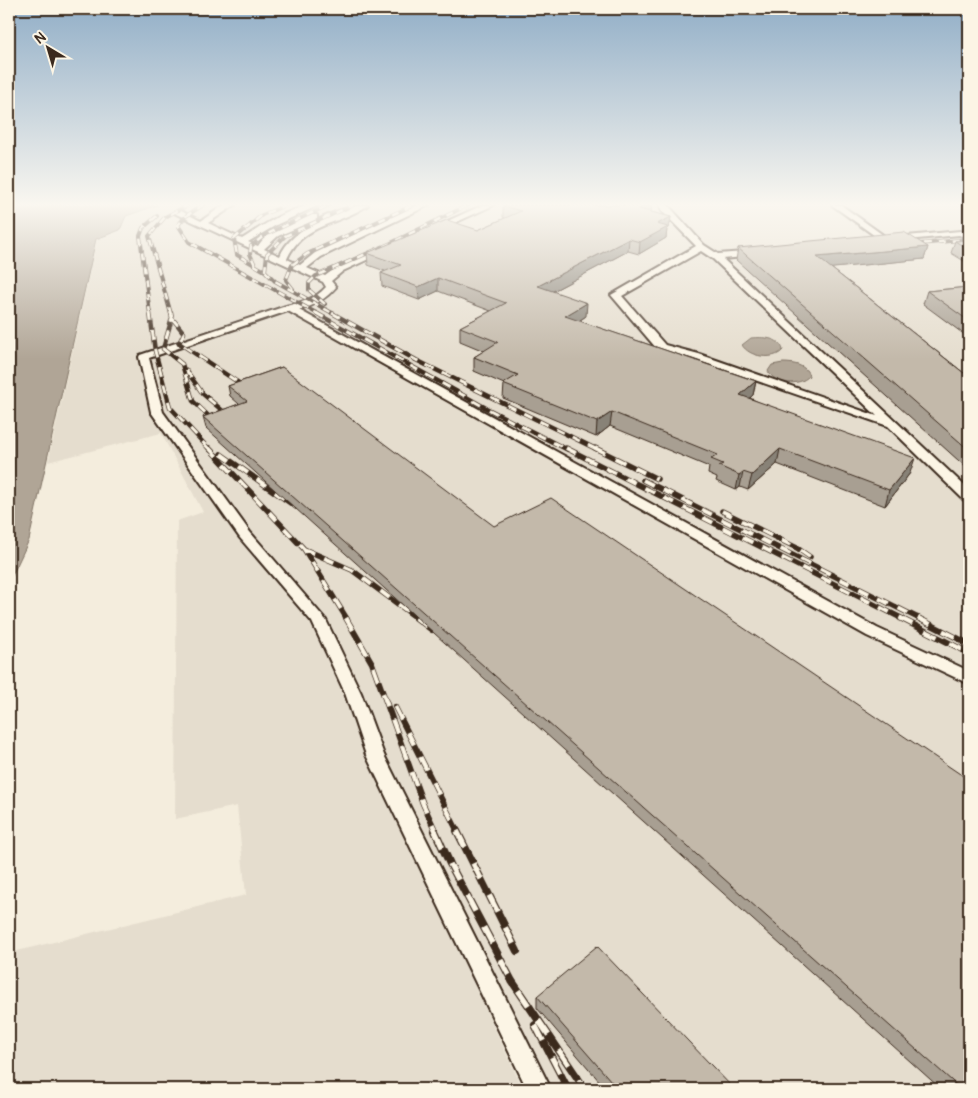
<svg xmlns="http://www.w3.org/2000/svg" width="978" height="1098" viewBox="0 0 978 1098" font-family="Pangolin,sans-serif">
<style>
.built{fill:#e5ddce}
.water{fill:#b0a596;stroke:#817466}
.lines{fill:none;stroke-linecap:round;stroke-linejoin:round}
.minor-casing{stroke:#3b2a1e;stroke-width:4}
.minor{fill:#fcf5e5;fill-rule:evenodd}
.rail-far4-casing{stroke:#3b2a1e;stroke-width:4}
.rail-far3-casing{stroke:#3b2a1e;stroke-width:4.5}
.rail-far2-casing{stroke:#3b2a1e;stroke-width:5.5}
.rail-far1-casing{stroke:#3b2a1e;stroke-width:6}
.rail-casing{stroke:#3b2a1e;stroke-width:8}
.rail-far4{stroke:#fcf5e5;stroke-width:2.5;stroke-dasharray:7;stroke-linecap:butt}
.rail-far3{stroke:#fcf5e5;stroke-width:3;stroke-dasharray:9;stroke-linecap:butt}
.rail-far2{stroke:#fcf5e5;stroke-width:4;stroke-dasharray:11;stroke-linecap:butt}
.rail-far1{stroke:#fcf5e5;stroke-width:4.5;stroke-dasharray:14;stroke-linecap:butt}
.rail{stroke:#fcf5e5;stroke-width:5.5;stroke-dasharray:18;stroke-linecap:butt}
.wall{fill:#a89f92;stroke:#3b2a1e}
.shaded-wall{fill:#888277;stroke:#3b2a1e}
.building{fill:#c3b9aa;stroke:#3b2a1e}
</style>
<rect width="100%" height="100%" fill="#f4eddd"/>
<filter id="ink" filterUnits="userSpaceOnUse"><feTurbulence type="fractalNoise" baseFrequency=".02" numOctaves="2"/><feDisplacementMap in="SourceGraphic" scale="10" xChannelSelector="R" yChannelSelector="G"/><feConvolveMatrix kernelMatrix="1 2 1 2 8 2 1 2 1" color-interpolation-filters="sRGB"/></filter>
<g filter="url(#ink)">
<path class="built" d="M158 205H969V1089H525L471 978 523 1089H9V953L246 895 237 806 175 819 177 521 203 512 161 433 48 462 97 239 120 230 126 216Z"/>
<path class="water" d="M9 205H158L126 216 120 230 96 239 29 540 9 582Z
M751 338C762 337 780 337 783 350 774 361 749 357 742 345Z
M783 363C793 363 807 365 809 376 799 387 774 384 768 371L772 365Z"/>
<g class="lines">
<g class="minor-casing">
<path id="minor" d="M224 205H235L208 223 242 239C264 225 291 205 319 205L278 224 248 242 258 246C269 229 293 223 311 215H317V219L278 236 264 249 280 256C291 229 339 205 368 205 340 225 302 223 287 259L300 265 315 253 418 205H429L321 257 307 268 325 276 337 267 381 248 388 250 343 271 331 281 336 287C326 299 314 306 299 310L877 628 969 671V684L867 636 288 311 149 358 163 412 250 532 326 620 361 693 384 755 551 1089H527L366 755 345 693 312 622 240 538 151 412 139 357 140 355 286 306C302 302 314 300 326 287L323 282 174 213 181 211 201 221Z
M483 205H494L439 230 432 228Z
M660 205H668L704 245 718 254 757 251V255L754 256 723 259 969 490V501L964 500 888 426 691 358 657 349 611 295 696 246 662 211ZM701 251 713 259 877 416 699 354 665 345 622 296Z
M832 205H841L890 240 886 242 874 243V239L878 238Z
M960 231 969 233V238L959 235 896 241 892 239 896 237Z"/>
</g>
<use href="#minor" class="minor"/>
<g class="rail-far4-casing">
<path id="rail-far4" d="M203 205 186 216 178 225 189 242 318 314
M286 205 262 215 234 239 237 255 265 271 275 281 334 314
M910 245 969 239
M255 265 250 254 251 246 265 235 329 205
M265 271 267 254 285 236 353 205
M293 289 286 280 292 265 307 254 413 205
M325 304 309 290V283L316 276 391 243 468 205
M150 314 140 236 143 228 157 216
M171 314 149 236 165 217 188 205"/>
</g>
<g class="rail-far3-casing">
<path id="rail-far3" d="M150 313 155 351 170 407 210 450
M171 313 172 318 163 349 182 364 193 401 217 424
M316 313 486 408 568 450
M332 313 416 360 598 450
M172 318 184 333 179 343 248 389
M186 370 203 394 231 418"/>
</g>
<g class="rail-far2-casing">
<path id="rail-far2" d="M209 448 304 549 347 619
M566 448 903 619
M595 448 657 479
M221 454 296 507
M643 480 920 619
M722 511 797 548 810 557
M304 549 352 570 418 619"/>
</g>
<g class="rail-far1-casing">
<path id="rail-far1" d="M346 618 372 663 423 804 436 832
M416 618 432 630
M900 618 969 653
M918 618 969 644
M395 707 458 832"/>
</g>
<g class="rail-casing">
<path id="rail" d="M435 831 450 864 512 981 585 1089
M457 831 517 951
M535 1025 568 1089"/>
</g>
<use href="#rail-far4" class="rail-far4"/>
<use href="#rail-far3" class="rail-far3"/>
<use href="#rail-far2" class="rail-far2"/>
<use href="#rail-far1" class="rail-far1"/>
<use href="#rail" class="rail"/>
</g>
<path class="wall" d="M503 206 651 212 671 217 669 228 667 229 666 238 639 254 628 251 553 291 586 316 579 321 756 381 753 395 750 398 910 473 885 506 777 464 748 490 740 487 736 490 716 481 717 478 708 474 709 467 610 426 596 437 503 398 504 384 474 371V357L484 351 460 341V327L491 311 438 291 419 300 382 286 381 273 385 271 368 265 367 253 478 230 505 218 503 217Z
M969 240V264L951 253 955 241Z
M928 247 924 259 831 268 969 377V470L736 260 738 248Z
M969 287V338L923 304 927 291Z
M282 367 969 1089H941L206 428 203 417 239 404 230 396 228 386Z
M537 996 734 1089H606L537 1008Z"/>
<path class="shaded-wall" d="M646 205H652L651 213 639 209Z
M671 217 669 228 667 229 666 238 639 254 640 242 657 224Z
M629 239 628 251 538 299V286Z
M928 247 924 259 814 270 817 257Z
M438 278V291L419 300 418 287Z
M587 303 586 316 565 330V316Z
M756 381 753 395 737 409 740 395Z
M612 412 610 426 596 437 597 422Z
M780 449 777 464 748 490 752 475Z
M915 458 910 473 885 506 889 490Z
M743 472 740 487 736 490 739 475Z"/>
<path class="building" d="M504 205H646L639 209 671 217 657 224 668 227 640 242 629 239 538 286 587 303 565 316 756 381 740 395 915 458 889 490 780 449 752 475 743 472 739 475 719 466 723 464 711 459 718 455 612 412 597 422 503 384 518 375 474 357 498 342 460 327 506 303 438 278 418 287 381 273 401 265 367 253 447 220 478 230 521 211 503 206Z
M904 232 928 247 817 257 969 377V450L738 248Z
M969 240V250L955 241Z
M969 287V321L927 291Z
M282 367 494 526 551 498 969 780V1089H961L203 417 247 401 228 386Z
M597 946 734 1089H618L537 996Z"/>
</g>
<linearGradient id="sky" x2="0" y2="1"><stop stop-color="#91aec7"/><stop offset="0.57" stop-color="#faf7f0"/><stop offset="1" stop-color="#faf7f0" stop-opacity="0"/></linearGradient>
<rect width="978" height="359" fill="url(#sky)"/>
<rect width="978" height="1098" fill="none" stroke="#fcf5e5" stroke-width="30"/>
<rect x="15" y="15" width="948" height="1068" fill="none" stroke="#3b2a1e" stroke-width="2" filter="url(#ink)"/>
<g transform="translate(48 48) rotate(322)" stroke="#fcf5e5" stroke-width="4" paint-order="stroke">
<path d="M0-4L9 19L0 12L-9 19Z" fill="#3b2a1e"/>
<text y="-8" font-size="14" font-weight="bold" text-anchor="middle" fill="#3b2a1e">N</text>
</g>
</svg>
